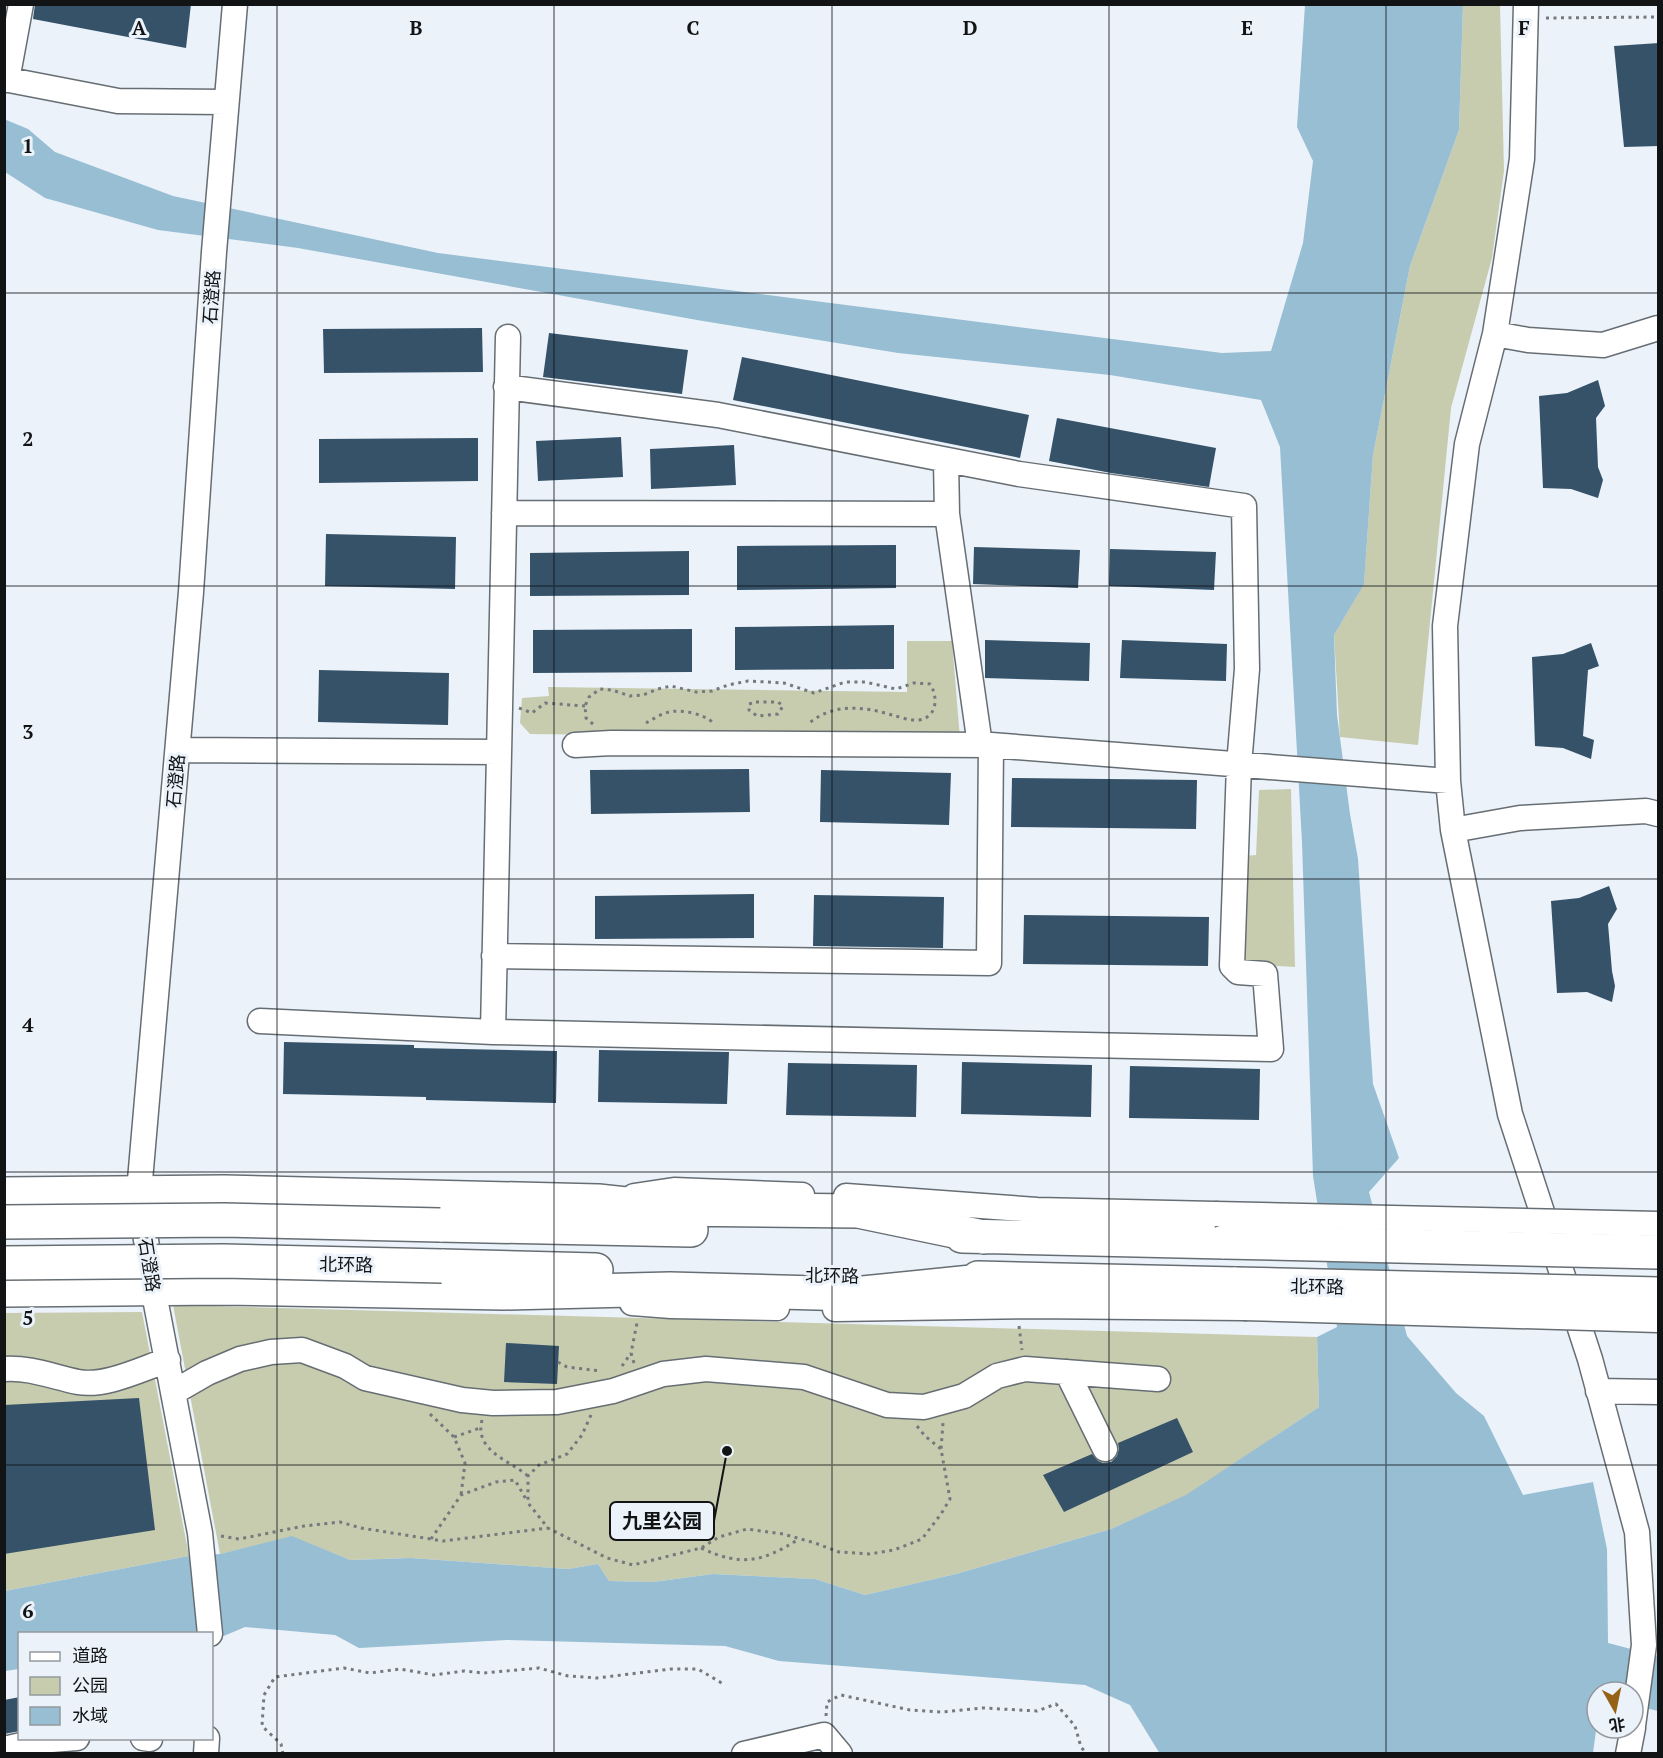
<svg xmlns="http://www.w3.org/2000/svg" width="1663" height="1758" viewBox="0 0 1663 1758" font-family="'PT Serif','Noto Sans SC',serif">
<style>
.green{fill:#c7ccaf}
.water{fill:#98bed4}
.building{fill:#355269}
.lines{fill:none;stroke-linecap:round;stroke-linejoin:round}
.minor-casing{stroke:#676e73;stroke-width:27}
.highway-casing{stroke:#676e73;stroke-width:36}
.path{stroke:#74797d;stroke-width:3;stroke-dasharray:3 4.5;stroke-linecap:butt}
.minor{stroke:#fff;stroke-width:24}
.highway{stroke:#fff;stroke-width:33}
.minor-bridge-casing{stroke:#676e73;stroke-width:27;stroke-linecap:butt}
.highway-bridge-casing{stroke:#676e73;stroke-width:36;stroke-linecap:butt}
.minor-bridge{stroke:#fff;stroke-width:24}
.highway-bridge{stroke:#fff;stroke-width:33}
.grid{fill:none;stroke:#111315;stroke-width:1.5;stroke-opacity:0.55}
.labels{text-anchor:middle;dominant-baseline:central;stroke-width:6;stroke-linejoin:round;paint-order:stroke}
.street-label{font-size:18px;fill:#111315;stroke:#ebf2f9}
.grid-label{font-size:20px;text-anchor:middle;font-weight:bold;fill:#111315;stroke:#ebf2f9;stroke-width:6;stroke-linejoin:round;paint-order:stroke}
.leader{fill:none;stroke:#111315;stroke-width:2}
.callout-dot{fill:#111315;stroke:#ebf2f9;stroke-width:2}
.callout{fill:#ebf2f9;stroke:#111315;stroke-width:2}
.callout-label{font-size:20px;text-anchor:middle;font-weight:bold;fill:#111315}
</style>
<rect width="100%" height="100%" fill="#ebf2f9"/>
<path class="green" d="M1463 5H1500L1504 171 1492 258 1451 408 1418 745 1340 737 1334 635 1364 583 1373 455 1410 266 1459 130Z
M907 641H952L960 739 530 734 520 723 522 698 549 696 548 687 907 692Z
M1291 789 1295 967 1243 964 1244 856 1256 855 1259 790Z
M173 1305 1317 1337 1319 1407 1186 1496 1111 1529 956 1574 865 1595 815 1579 713 1574 653 1582 609 1581 598 1564 568 1569 411 1558 350 1560 292 1537 220 1554Z
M142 1312 189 1556 5 1591V1313Z"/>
<path class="water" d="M1305 5H1463L1459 130 1410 266 1373 455 1364 584 1334 635 1337 715 1350 814 1358 859 1373 1084 1399 1158 1369 1192 1407 1336 1456 1393 1484 1416 1523 1495 1593 1482 1607 1549 1608 1643 1658 1656V1711L1633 1705V1692H1597V1723L1593 1753 1160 1754 1130 1705 1085 1685 779 1661 725 1646 507 1640 359 1648 335 1635 245 1627 212 1641V1634H20L19 1669 5 1671V1591L189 1556 220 1554 292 1536 350 1560 411 1558 568 1569 598 1564 609 1581 653 1582 713 1574 815 1579 865 1595 956 1574 1111 1529 1186 1495 1319 1407 1317 1337 1337 1327 1313 1176 1302 842 1280 447 1261 400 1110 375 898 353 697 320 298 248 158 230 45 198 5 172 4 119 28 129 55 152 173 196 438 253 1222 353 1271 351 1303 243 1313 161 1297 127Z"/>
<path class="building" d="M35 4H191L186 48 33 19Z
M1659 43V146L1624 147 1614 46Z
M482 328 483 372 324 373 323 329Z
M549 333 688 350 682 394 543 377Z
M742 357 1029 415 1020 458 733 400Z
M1598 380 1605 406 1596 418 1598 467 1603 480 1598 498 1571 489 1543 488 1539 396 1567 393Z
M1057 418 1216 448 1209 487 1111 473 1049 461Z
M621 437 623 477 538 481 536 441Z
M478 438V481L319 483V439Z
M734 445 736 485 651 489 650 449Z
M326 534 456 537 455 589 325 586Z
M896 545V588L737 590V546Z
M974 547 1080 550 1078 588 973 584Z
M1110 549 1216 552 1214 590 1109 586Z
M689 551V595L530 596V553Z
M894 625V669L735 670V627Z
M692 629V672L533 673V630Z
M985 640 1090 643 1089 681 985 678Z
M1122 640 1227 644 1226 681 1120 678Z
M1591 643 1599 666 1588 670 1583 736 1594 740 1591 759 1563 748 1535 746 1532 657 1563 654Z
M319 670 449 673 448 725 318 722Z
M749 769 750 812 591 814 590 770Z
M821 770 951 773 949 825 820 822Z
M1012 778 1197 780 1196 829 1011 827Z
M1609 886 1617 909 1608 924 1612 971 1615 986 1612 1002 1587 992 1557 993 1551 901 1579 898Z
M754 894V938L595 939V896Z
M814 895 944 897 943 948 813 946Z
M1024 915 1209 917 1208 966 1023 964Z
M284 1042 414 1045V1048L557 1051 556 1103 426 1100V1097L283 1094Z
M599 1050 729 1052 727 1104 598 1102Z
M962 1062 1092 1065 1091 1117 961 1114Z
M788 1063 917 1065 916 1117 786 1115Z
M1130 1066 1260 1069 1259 1120 1129 1118Z
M506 1343 559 1346 557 1384 504 1382Z
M139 1398 155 1530 4 1554V1405Z
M1177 1418 1193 1452 1064 1512 1043 1475 1092 1454 1098 1461 1103 1463 1111 1462 1117 1456 1119 1449 1118 1443Z
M20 1697V1731L4 1734V1700Z"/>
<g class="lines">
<g class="minor-casing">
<path id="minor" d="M1526 4 1522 159 1495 334 1467 444 1445 626 1448 781 1453 830 1510 1114 1590 1359 1637 1532 1644 1645 1633 1726
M4 79 118 101 225 102
M7 80 21 4
M1495 334 1528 340 1603 345 1658 328
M946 460 947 514 980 745
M504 513 947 514
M575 745 611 743 991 745 1448 781
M178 750 499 752
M1453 830 1520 818 1646 811 1658 814
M494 956 989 963 991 745
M260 1021 493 1032 1271 1049 1265 974 1238 972 1232 966 1239 765 1247 669 1244 506 1019 474 718 415 506 387
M493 1032 508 337
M634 1196 674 1190 802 1195
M846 1196 1037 1210 1215 1214
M632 1303 671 1306 777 1308
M835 1309 1030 1306 1244 1308
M4 1369C30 1367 53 1377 78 1382 106 1387 141 1369 168 1360
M1067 1372 1105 1449
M1598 1391 1658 1392
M174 1392 207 1373 240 1359 271 1352 302 1350 345 1366 365 1378 462 1400 493 1403 557 1402 613 1391 663 1374 706 1369 804 1377 887 1405 924 1407 964 1396 997 1376 1025 1369 1158 1379
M210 1634 200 1533 153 1288 139 1192 191 592 214 252 235 4
M143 1738 150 1739
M4 1749 39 1741 77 1738
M206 1754 207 1738
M744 1754 824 1735 840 1754
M1628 1754 1633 1728"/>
</g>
<g class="highway-casing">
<path id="highway" d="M4 1194 224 1192 598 1201 672 1209 858 1211 983 1237
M440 1225 691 1230
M962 1236 1224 1242
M442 1266 596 1270
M978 1278 1236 1284
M4 1290 223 1288 504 1293 670 1289 853 1294 1001 1279"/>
</g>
<path class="path" d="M1546 18 1658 17
M756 702H778L783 706 778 714 757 716 749 710V704Z
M519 708 532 713 545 703 585 706
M646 723C653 719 661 714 669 712 681 709 704 714 712 722
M593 724 586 718 585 706 589 697 600 689 612 690 630 696 643 695 658 689 671 686 696 692 712 691 728 685 748 681 784 683 814 693 845 682H865L896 689 914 683 930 684C938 696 938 717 919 720 910 721 900 717 892 715 862 706 833 703 808 724
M1019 1326 1022 1350
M558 1362 567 1367 601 1371
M634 1363 631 1353 637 1323
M622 1366 631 1353
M430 1414 454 1437 465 1463 461 1495
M591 1415 582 1435 567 1454 539 1465 528 1476V1503L548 1528 607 1558 633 1565 701 1548 719 1537 747 1529 783 1534 815 1543 839 1552 869 1554 894 1550 922 1539 941 1514 950 1499 941 1449 943 1423
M482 1420C474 1451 509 1460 528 1476
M917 1426 925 1436 941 1449
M454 1437 480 1428
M221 1536 239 1539 304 1526 340 1522 361 1528 443 1541 548 1528
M431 1539 461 1495 496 1482 515 1480 527 1501
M701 1548C742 1567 762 1562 799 1539
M826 1716 827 1702 841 1695 910 1710 942 1712 983 1708 1037 1711 1056 1704 1075 1726 1081 1747 1087 1754
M283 1754 281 1744 262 1726 264 1695 275 1677 344 1668 370 1673 400 1669 434 1675 464 1671 483 1673 539 1668 568 1676 597 1678 671 1669H698L725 1685"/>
<use href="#minor" class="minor"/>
<use href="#highway" class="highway"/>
<g class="minor-bridge-casing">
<path id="minor-bridge" d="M1215 1214 1658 1224
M1244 1308 1658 1320"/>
</g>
<g class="highway-bridge-casing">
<path id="highway-bridge" d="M4 1222 224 1220 440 1225
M1224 1242 1658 1252
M4 1263 223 1261 442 1266
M1236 1284 1658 1294"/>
</g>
<use href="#minor-bridge" class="minor-bridge"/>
<use href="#highway-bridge" class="highway-bridge"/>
</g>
<path class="grid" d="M277 4V1754M554 4V1754M832 4V1754M1109 4V1754M1386 4V1754M4 293H1658M4 586H1658M4 879H1658M4 1172H1658M4 1465H1658"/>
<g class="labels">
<g class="street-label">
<text transform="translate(211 297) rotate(-86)">石澄路</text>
<text transform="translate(175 781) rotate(-85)">石澄路</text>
<text transform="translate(346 1264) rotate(1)">北环路</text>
<text transform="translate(150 1265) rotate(81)">石澄路</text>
<text transform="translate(832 1275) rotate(1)">北环路</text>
<text transform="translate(1317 1286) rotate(1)">北环路</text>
</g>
</g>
<g class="grid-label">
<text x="139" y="35">A</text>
<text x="416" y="35">B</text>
<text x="693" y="35">C</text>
<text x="970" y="35">D</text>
<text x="1247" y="35">E</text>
<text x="1524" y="35">F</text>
<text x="28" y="153">1</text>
<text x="28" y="446">2</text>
<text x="28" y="739">3</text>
<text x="28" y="1032">4</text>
<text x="28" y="1325">5</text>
<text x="28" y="1618">6</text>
</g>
<path class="leader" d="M727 1451L714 1521"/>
<circle class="callout-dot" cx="727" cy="1451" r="6"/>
<rect class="callout" x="610" y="1502" width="104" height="38" rx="6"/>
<g class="callout-label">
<text x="662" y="1528">九里公园</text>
</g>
<rect width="1663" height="1758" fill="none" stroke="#111315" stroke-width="12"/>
<rect x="18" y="1632" width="195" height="108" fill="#ebf2f9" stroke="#94999e" stroke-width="1.5"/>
<rect x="30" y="1652" width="30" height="9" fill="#ffffff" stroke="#94999e" stroke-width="1.5"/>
<text x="72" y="1662" font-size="18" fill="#111315">道路</text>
<rect x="30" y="1677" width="30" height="18" fill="#c7ccaf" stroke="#94999e" stroke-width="1.5"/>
<text x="72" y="1692" font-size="18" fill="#111315">公园</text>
<rect x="30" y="1707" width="30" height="18" fill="#98bed4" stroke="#94999e" stroke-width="1.5"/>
<text x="72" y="1722" font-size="18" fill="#111315">水域</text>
<g transform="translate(1615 1710) rotate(171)"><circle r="28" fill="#ebf2f9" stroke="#94999e" stroke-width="1.5"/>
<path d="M0-4.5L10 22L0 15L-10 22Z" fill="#966217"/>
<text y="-9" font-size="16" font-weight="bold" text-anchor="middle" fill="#111315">北</text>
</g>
</svg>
